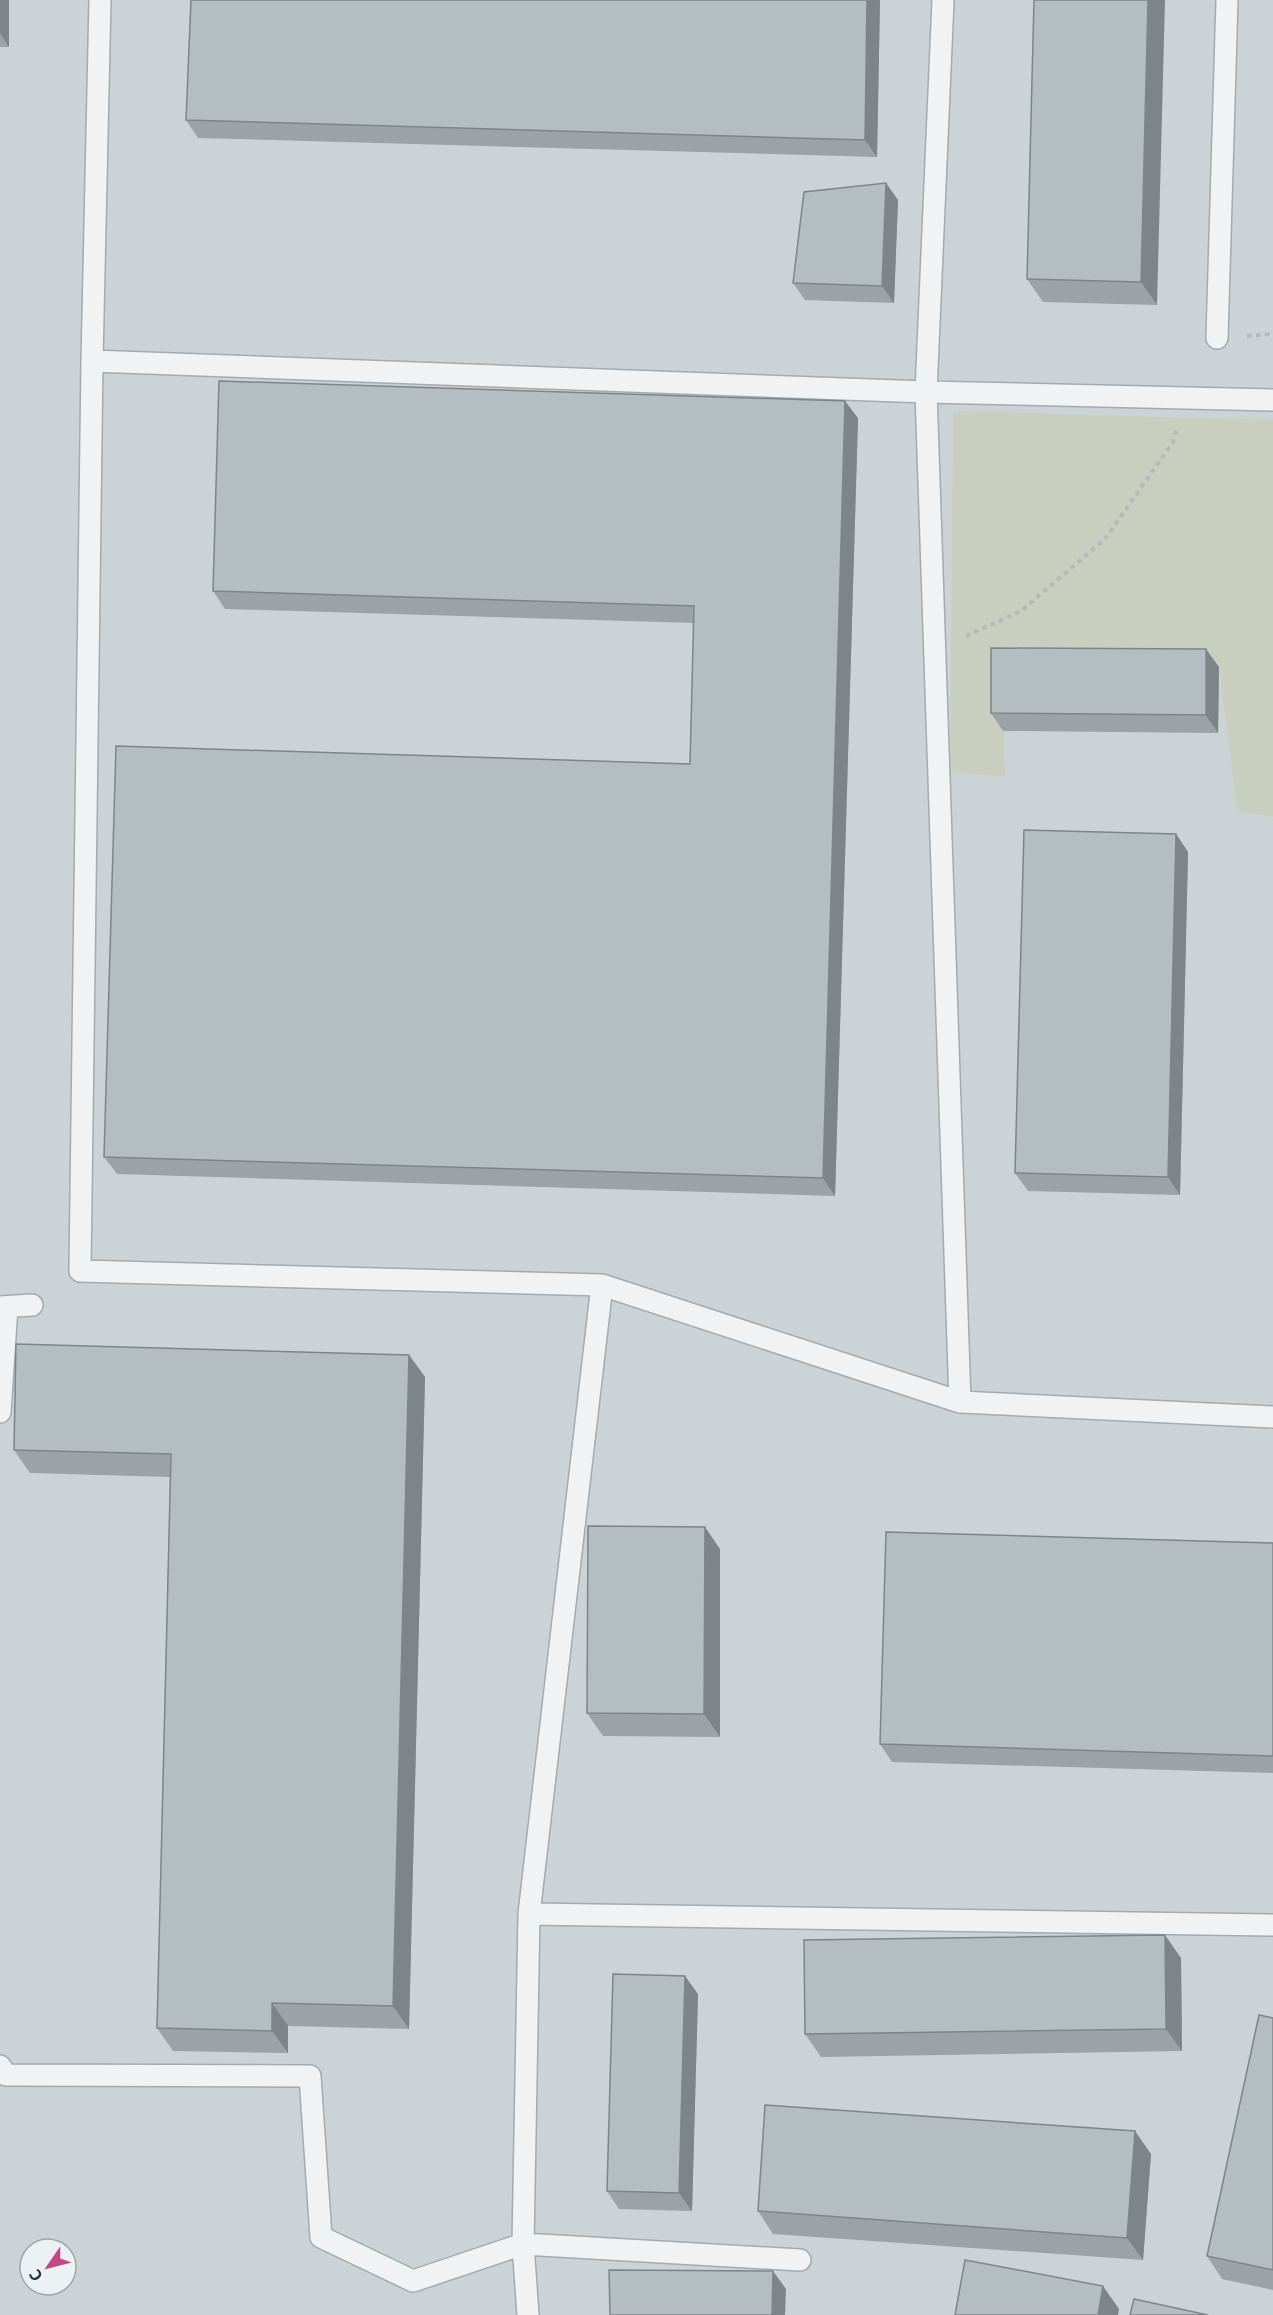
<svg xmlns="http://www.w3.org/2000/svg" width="1273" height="2315" viewBox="0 0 1273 2315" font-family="'Open Sans',sans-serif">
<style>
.built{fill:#cbd3d7;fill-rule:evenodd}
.green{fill:#c8cfbe}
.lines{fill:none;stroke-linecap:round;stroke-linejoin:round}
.service-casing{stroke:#a3abaf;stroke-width:24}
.path{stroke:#b3babc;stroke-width:4;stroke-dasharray:4.5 4.5;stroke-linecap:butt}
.service{stroke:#eff3f4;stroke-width:21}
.wall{fill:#9ba3a7}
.shaded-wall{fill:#7e8588}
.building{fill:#b4bec2;stroke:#7e8588;stroke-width:1.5}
</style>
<rect width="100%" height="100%" fill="#dde3e6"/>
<path class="built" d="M0 0H1273V2315H0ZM30 2249H66V2285H30Z"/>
<path class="green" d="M953 411 1273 420V817L1237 811 1219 667 1003 666 1005 777 950 772Z"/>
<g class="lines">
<g class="service-casing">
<path id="service" d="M100 0 92 361 80 1271 602 1285 960 1402 926 392 943 0
M1217 338 1227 0
M92 361 926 392 1273 400
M602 1285 529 1914 523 2244 800 2260
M0 1307 32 1305
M960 1402 1273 1417
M0 1412 7 1307
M529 1914 1273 1925
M0 2066 6 2075 310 2076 321 2237 413 2281 523 2244 528 2315"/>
</g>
<path class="path" d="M1247 336 1273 334
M966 636 1021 611 1105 539 1173 442 1177 428"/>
<use href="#service" class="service"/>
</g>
<path class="wall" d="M0 0H9V47H0Z
M191 0H880L877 157 198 138 186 120Z
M1034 0 1157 305 1043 302 1027 279Z
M898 200 894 303 805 300 793 283Z
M858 418 835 1196 117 1174 104 1157 690 764 694 623 225 609 213 591Z
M1219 667 1218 733 1003 731 991 713Z
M1176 834 1188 852 1180 1195 1028 1191 1015 1173Z
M409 1355 425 1377 409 2029 288 2026V2053L173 2051 157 2028 170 1477 30 1473 14 1450Z
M1273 1543V1773L892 1762 880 1744Z
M720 1549V1737L603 1736 587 1713Z
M1181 1958 1182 2051 821 2057 805 2034Z
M698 1994 692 2211 619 2209 607 2191Z
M1273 2018V2290L1222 2279 1207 2256Z
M1151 2154 1143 2260 773 2234 758 2211Z"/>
<path class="shaded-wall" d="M0 0H9V47L0 33Z
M867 0H880L877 157 865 140Z
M1148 0H1165L1157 305 1141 282Z
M886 183 898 200 894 303 882 286Z
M845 401 858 418 835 1196 823 1178Z
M1206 649 1219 667 1218 733 1206 715Z
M1176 834 1188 852 1180 1195 1168 1177Z
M409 1355 425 1377 409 2029 393 2006Z
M705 1527 720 1549V1737L704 1714Z
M1165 1935 1181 1958 1182 2051 1166 2029Z
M685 1976 698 1994 692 2211 679 2193Z
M272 2003 288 2026V2053L272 2031Z
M1135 2131 1151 2154 1143 2260 1127 2238Z
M773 2271 786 2289 785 2315H772Z
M1103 2286 1119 2309 1118 2315H1098Z"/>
<path class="building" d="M191 0H867L865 140 186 120Z
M1034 0H1148L1141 282 1027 279Z
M886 183 882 286 793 283 804 192Z
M219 381 845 401 823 1178 104 1157 116 746 690 764 694 606 213 591Z
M991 648 1206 649V715L991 713Z
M1024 830 1176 834 1168 1177 1015 1173Z
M16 1344 409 1355 393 2006 272 2003V2031L157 2028 171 1454 14 1450Z
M588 1526 705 1527 704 1714 587 1713Z
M886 1532 1273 1543V1756L880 1744Z
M1165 1935 1166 2029 805 2034 804 1940Z
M613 1974 685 1976 679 2193 607 2191Z
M1259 2015 1273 2018V2270L1207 2256Z
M765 2105 1135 2131 1127 2238 758 2211Z
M965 2260 1103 2286 1098 2315H955Z
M609 2270 773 2271 772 2315H610Z
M1134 2299 1208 2315H1130Z"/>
<g transform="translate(48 2267) rotate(235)"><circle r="28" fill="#ecf2f4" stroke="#9da6aa" stroke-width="1.5"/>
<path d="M0-4.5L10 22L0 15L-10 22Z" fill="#c44883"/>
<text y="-9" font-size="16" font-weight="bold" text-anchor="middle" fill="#27353b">С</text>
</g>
</svg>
